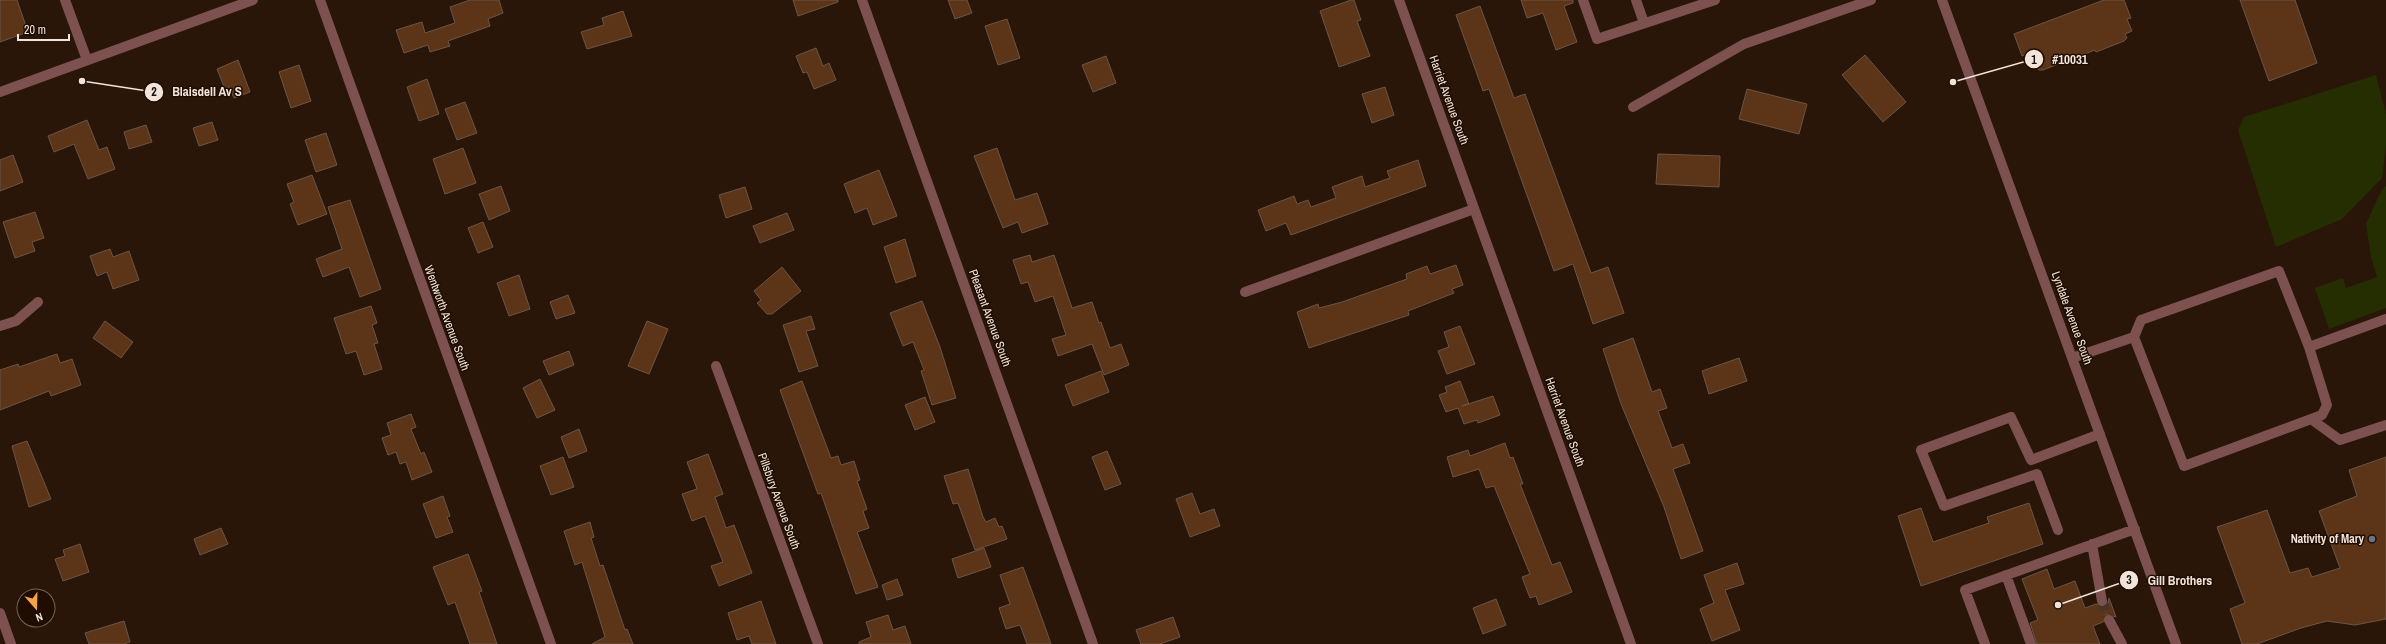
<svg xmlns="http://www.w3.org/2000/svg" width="2386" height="644" viewBox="0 0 2386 644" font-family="'Archivo Narrow',sans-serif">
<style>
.green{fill:#252e01}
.building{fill:#5c3518;stroke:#6b5546}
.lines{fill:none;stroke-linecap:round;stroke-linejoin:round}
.minor-tunnel{stroke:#473528;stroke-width:10;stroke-dasharray:10 5;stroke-linecap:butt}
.minor{stroke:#7c5150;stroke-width:10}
.worship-dot{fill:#6b7280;stroke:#1f0d02;stroke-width:1.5}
.labels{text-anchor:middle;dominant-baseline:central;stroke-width:3;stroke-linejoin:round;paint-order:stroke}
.street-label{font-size:12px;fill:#f2e4db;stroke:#1f0d02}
.poi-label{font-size:12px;font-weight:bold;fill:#f2e4db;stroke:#1f0d02;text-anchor:end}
.leader{fill:none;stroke:#f2e4db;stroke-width:1.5}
.callout-dot{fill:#f2e4db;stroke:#1f0d02;stroke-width:1.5}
.mark-label{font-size:12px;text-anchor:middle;font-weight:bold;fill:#111}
.callout-label{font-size:13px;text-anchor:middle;font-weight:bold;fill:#f2e4db;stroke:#1f0d02;stroke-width:3;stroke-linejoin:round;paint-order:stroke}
</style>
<rect width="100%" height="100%" fill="#291609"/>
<path class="green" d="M2376 75 2386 114V145L2382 178 2342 219 2276 247 2238 130 2244 117Z
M2386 186V308L2329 329 2315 288 2343 278 2346 288 2377 277 2371 257 2366 224 2382 189Z"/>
<path class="building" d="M0 0H17L28 32 0 42Z
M470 0H499L503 13 488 19 490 26 448 41 450 46 430 52 428 45 404 53 396 30 422 22 425 33 455 23 450 7Z
M793 0H838V2L798 16Z
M948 0H967L972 13 955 19Z
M1351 0H1354L1361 20 1357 21 1370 56 1339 67 1320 11Z
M1521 0H1573V3L1564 6 1577 42 1556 50 1543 13 1527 18Z
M2104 0H2124L2131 18 2127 19 2132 31 2125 34 2127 38 2124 41 2096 52 2095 50 2043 70H2039L2037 65 2030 67 2025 55 2022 56 2014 34Z
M2240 0H2295L2317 63 2269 81Z
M1480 6 1514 98 1525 94 1591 273 1608 267 1624 313 1593 324 1573 264 1554 271 1489 89 1483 91 1456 15Z
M623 11 632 36 587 49 581 32 604 25 602 18Z
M1007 19 1020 58 998 65 985 26Z
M816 48 823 66 829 63 836 80 814 89 807 72 803 73 796 56Z
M1865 55 1906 102 1883 122 1842 75Z
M1106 56 1116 83 1093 92 1082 65Z
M238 60 250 92 234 98 229 87 225 89 217 69Z
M299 65 311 101 291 108 279 72Z
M427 79 439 114 419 121 407 87Z
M1385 87 1394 115 1372 123 1362 94Z
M1747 89 1807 104 1799 134 1739 119Z
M465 102 477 133 457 140 445 109Z
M87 120 99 150 107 147 115 169 88 179 74 144 54 152 48 136Z
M212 122 218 140 199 146 193 128Z
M146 125 152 142 129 149 124 132Z
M326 133 337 165 316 172 305 140Z
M463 148 476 183 445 194 433 159Z
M997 148 1015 200 1037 193 1048 224 1022 233 1018 222 1003 228 974 156Z
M1658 154 1720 156 1719 187 1656 184Z
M13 155 23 182 0 191V160Z
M1418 160 1426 186 1291 235 1286 223 1266 231 1258 210 1294 196 1297 204 1308 200 1311 207 1336 198 1332 187 1362 176 1365 187 1390 178 1387 171Z
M879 170 897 216 873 225 867 208 855 213 844 184Z
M312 175 327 214 298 225 290 204 294 202 287 184Z
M501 186 510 211 489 220 479 194Z
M745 187 752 209 726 218 719 195Z
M350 200 381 289 360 297 349 267 323 277 316 259 342 249 328 207Z
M35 212 44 238 32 242 35 251 15 258 3 222Z
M787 213 794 230 760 243 753 226Z
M483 222 493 247 478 253 468 228Z
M905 239 916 276 896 283 884 247Z
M110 249 113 257 129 251 139 280 113 289 107 272 97 276 90 256Z
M1030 255 1032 262 1054 255 1072 308 1092 302 1099 323 1101 322 1110 348 1121 344 1129 365 1104 375 1092 344 1058 356 1052 339 1066 335 1053 296 1035 302 1028 282 1021 284 1013 260Z
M1456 265 1463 285 1452 289 1454 293 1408 311 1409 315 1309 348 1297 312 1318 304 1319 308 1342 302 1407 279 1406 274 1427 266 1430 274Z
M782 267 801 291 772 314H767L757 303 761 300 754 291Z
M519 275 530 309 509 316 497 283Z
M568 295 575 313 556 319 550 302Z
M922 301 940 347 956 398 932 405 921 371 924 370 913 342 903 346 890 313Z
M371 306 377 323 372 325 378 343 374 344 382 369 364 375 356 351 346 354 334 318Z
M811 316 815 329 806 331 818 366 799 372 783 325Z
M105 321 133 342 121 358 93 338Z
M647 321 668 329 649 374 628 366Z
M1460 326 1475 364 1447 374 1438 351 1449 347 1444 332Z
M1633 338 1652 392 1660 389 1667 408 1658 411 1672 448 1683 444 1690 463 1673 469 1703 551 1681 559 1664 507 1621 404 1603 349Z
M569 351 574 365 549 375 543 361Z
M57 354 60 363 72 359 81 385 51 396 49 391 0 410V370L18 364 19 367Z
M1739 358 1747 381 1709 394 1702 371Z
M1101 371 1109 392 1073 406 1065 385Z
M540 379 555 410 537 418 523 388Z
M802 381 831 458 838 456 841 465 854 461 860 480 857 481 867 509 863 511 869 528 857 532 878 587 856 594 821 493 818 494 780 390Z
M1460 381 1469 404 1462 406 1493 396 1500 415 1478 423 1477 420 1464 424 1458 408 1446 412 1439 395 1447 392 1445 387Z
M925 397 935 422 915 430 905 405Z
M411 414 416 427 411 429 421 454 424 452 432 472 412 480 406 462 400 464 396 452 388 455 382 438 391 435 387 423Z
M579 429 587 451 569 458 561 437Z
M27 441 51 499 29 507 12 446Z
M1505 443 1510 458 1513 457 1523 484H1520L1552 565 1560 562 1572 592 1539 605 1536 596 1530 598 1522 577 1530 574 1494 486 1486 488 1479 469 1453 477 1447 457 1468 450 1470 456Z
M1107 451 1121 484 1105 490 1092 457Z
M708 454 723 494 715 497 726 528 734 525 752 573 719 586 711 566 723 562 705 516 692 521 682 494 697 489 687 462Z
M563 457 574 487 551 495 540 466Z
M2386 457V619L2355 625 2327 621 2301 628 2257 644H2242L2230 609 2245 603 2217 527 2267 510 2290 573 2308 568 2312 577 2340 568 2319 511 2357 496 2349 470Z
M968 469 983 517 986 522 995 518 999 527 1002 526 1007 539 975 550 958 503 953 504 944 476Z
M1192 493 1200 514 1214 509 1220 526 1190 537 1176 499Z
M443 496 450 516 447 517 453 532 436 538 423 504Z
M2029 503 2043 544 1921 586 1898 516 1921 508 1933 542 1989 523 1987 517Z
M590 522 594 537 591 538 600 566 603 565 625 630 627 629 633 644H592L605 637 582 562 575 565 564 531Z
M221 528 228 544 200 555 194 539Z
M80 544 89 572 63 581 55 559 65 556 63 550Z
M984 548 991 567 958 578 952 559Z
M468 554 482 591 479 592 497 644H470L455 602 448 605 433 567Z
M1737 563 1744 584 1725 590 1740 630 1712 641 1700 609 1714 603 1704 575Z
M1023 567 1044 624 1051 644H1027L1020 625 1006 629 999 608 1010 604 1000 575Z
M2047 569 2054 589 2075 581 2085 608 2096 604 2104 607 2108 604 2109 598 2116 617 2106 614 2103 622 2093 626 2100 644H2037L2030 623 2038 620 2022 579Z
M897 579 903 595 887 600 882 585Z
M1496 599 1506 625 1483 634 1473 608Z
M761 601 776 644H752L749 636 737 640 728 613Z
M888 615 893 630 905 626 911 644H859V642L871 637 866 622Z
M1173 617 1180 637 1160 644H1141L1136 630Z
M124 621 130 642 123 644H89L85 633Z"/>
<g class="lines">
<path class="minor-tunnel" d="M2102 601 2109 620"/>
<path class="minor" d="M65 0 87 60
M320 0 551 644
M862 0 1093 644
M1399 0 1631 644
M1583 0 1597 39 1715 0
M1636 0 1644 23
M1942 0 2176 644
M0 92 253 0
M1633 107 1744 44 1871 0
M1245 292 1474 209
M0 326 16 321 38 302
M2134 337 2184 466 2322 415 2327 405 2309 347
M2072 358 2134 337 2141 320 2279 271 2309 347 2386 319
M716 366 818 644
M2311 419 2340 440 2386 425
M2058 530 2037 474 1944 506 1921 450 2011 417 2031 460 2100 434
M2092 544 2102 601
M2006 575 2031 644
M0 613 11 644
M2109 620 2122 644
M1985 644 1965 590 2135 529"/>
</g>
<circle class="worship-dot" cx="2372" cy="539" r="4"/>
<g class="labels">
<g class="street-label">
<text transform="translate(1449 100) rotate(70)">Harriet Avenue South</text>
<text transform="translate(447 318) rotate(70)">Wentworth Avenue South</text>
<text transform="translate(990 318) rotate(70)">Pleasant Avenue South</text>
<text transform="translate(2072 318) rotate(70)">Lyndale Avenue South</text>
<text transform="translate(1565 422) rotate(70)">Harriet Avenue South</text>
<text transform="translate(779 501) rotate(70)">Pillsbury Avenue South</text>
</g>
<g class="poi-label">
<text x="2364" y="539">Nativity of Mary</text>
</g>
</g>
<path class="leader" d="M1953 82L2034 59M82 81L154 92M2058 605L2129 580"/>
<g class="callout-dot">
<circle cx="1953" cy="82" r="4"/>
<circle cx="82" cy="81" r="4"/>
<circle cx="2058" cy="605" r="4"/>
<circle cx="2034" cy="59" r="10"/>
<circle cx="154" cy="92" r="10"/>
<circle cx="2129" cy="580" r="10"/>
</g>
<g class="mark-label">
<text x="2034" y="64">1</text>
<text x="154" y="96">2</text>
<text x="2129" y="584">3</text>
</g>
<g class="callout-label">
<text x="2070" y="64">#10031</text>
<text x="207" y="96">Blaisdell Av S</text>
<text x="2180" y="585">Gill Brothers</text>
</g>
<g transform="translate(36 608) rotate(160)"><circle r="19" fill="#1f0d02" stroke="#736359"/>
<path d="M0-3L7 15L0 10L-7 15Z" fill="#f6a246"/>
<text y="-6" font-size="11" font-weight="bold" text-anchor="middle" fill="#f2e4db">N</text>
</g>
<path d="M18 34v6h51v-6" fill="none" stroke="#f2e4db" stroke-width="2"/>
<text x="24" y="34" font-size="12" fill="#f2e4db" stroke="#1f0d02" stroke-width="3" paint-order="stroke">20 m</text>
</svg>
